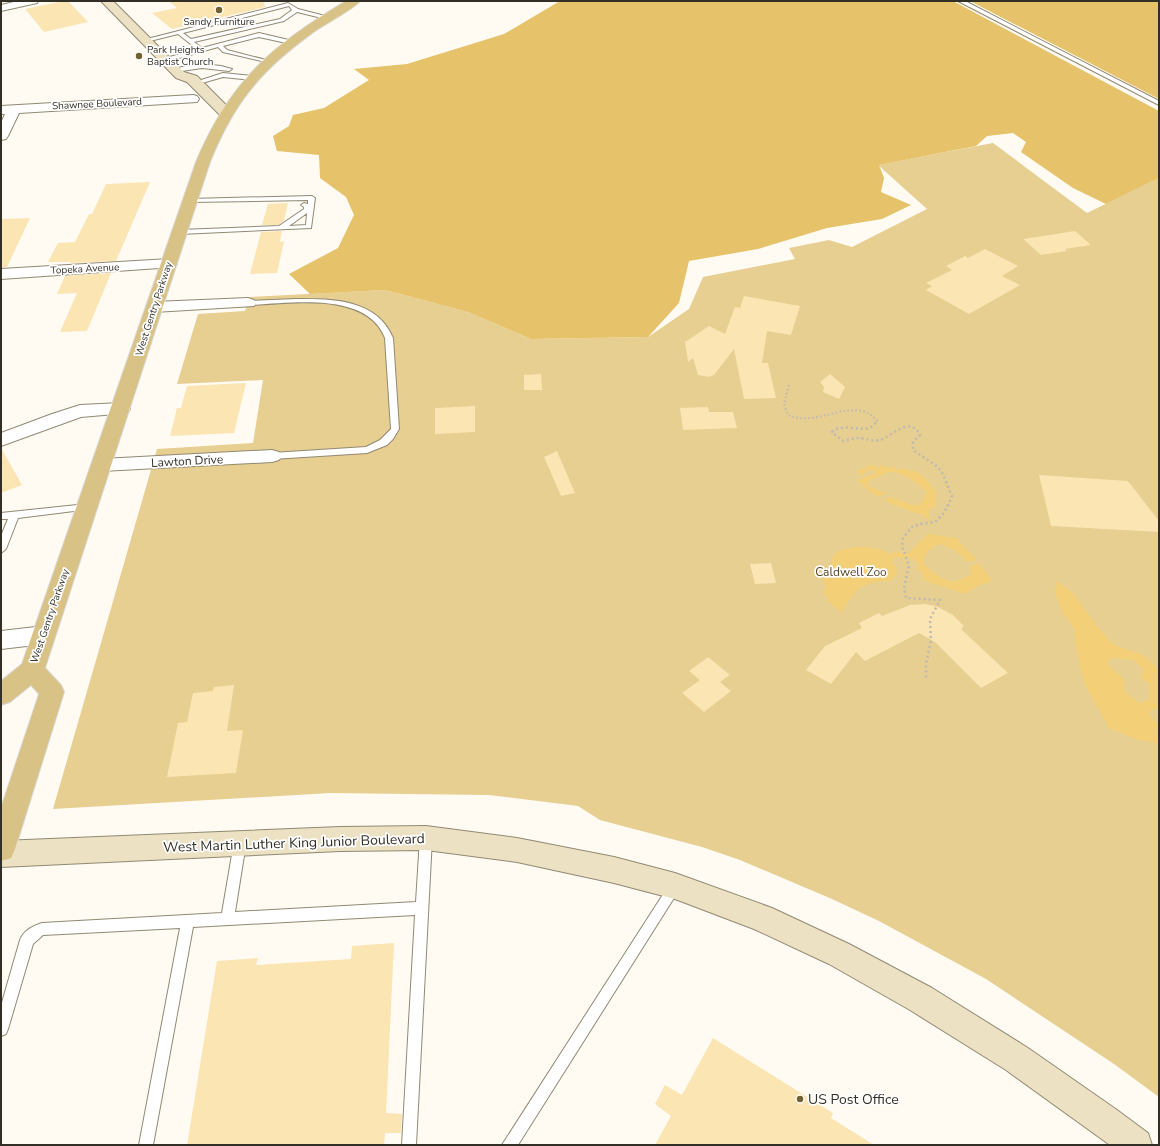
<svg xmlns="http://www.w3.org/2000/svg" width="1160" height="1146" viewBox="0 0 1160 1146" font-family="'Nunito Sans',sans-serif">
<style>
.green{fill:#e7ce91}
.forest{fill:#e6c26a}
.water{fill:#f3d078;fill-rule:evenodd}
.building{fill:#fae5b3}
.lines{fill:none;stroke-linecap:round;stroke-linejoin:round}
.service-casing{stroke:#918974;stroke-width:2}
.minor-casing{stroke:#918974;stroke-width:2}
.secondary-casing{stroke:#918974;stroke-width:2}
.primary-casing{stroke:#dadad8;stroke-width:2}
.path-far1{stroke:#bebab1;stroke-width:2;stroke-dasharray:1.5 2.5;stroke-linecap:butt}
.path{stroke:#bebab1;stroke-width:2.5;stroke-dasharray:2 3;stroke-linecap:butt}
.service{fill:#fff;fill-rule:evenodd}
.minor{fill:#fff;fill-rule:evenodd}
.secondary{fill:#ece1c2;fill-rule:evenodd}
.primary{fill:#d9c286;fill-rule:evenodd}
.poi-dot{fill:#746130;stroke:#fff;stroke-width:1.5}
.labels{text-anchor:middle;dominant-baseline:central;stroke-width:3.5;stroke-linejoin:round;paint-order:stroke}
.far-poi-label{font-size:10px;fill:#322f26;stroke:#fff}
.far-street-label{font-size:10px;fill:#322f26;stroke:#fff}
.street-label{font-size:12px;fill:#322f26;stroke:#fff}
.park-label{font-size:12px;fill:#564721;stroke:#fff}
.near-street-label{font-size:14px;fill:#322f26;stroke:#fff}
.near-poi-label{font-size:14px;fill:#322f26;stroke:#fff;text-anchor:start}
</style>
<rect width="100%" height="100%" fill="#fffbf2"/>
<path class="green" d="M993 143 1087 213 1159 178V1097L1114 1064 986 979 879 921 832 899 740 860 702 847 600 820 578 806 489 795 330 793 53 809 157 449 253 443 263 380 177 384 198 314 245 311 250 297 385 290 468 312 531 339 648 337 689 309 703 277 795 259 789 248 829 240 852 247 927 209 878 165Z"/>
<path class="forest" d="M560 1H953L1159 111V178L1106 204 1073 188 1021 152 1026 142 1013 133 987 136 976 146 879 165 884 178 881 192 911 205 882 219 827 228 758 249 689 261 679 303 648 337 531 339 468 312 385 290 310 294 289 274 338 248 354 215 346 197 320 178 319 155 277 151 273 136 289 126 293 115 324 108 369 80 354 69 407 64 504 34Z
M970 1H1159V99Z"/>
<path class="water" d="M868 465H874L875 467 879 468 880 465 887 467H893L899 470 904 469 917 472 927 480 936 491V506L929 510V520L921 514 912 512 887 502 885 499 890 497 917 506 923 501 926 492C922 485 900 471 891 472 885 473 877 477 870 480L868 486 888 494 876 496 857 480 875 474 874 470 865 471 864 475 860 476 857 470 866 468Z
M928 534 956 538 977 560 967 562C960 552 952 548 940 544 930 548 925 552 923 563 931 571 944 583 956 581 961 580 966 576 971 575L970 566 979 563 992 581 979 585 965 594 923 580V573L917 569 919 564 912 558H893L892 563 897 567V574L890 581C861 581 855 590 841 613L829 602 824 592 826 587 822 577C824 572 828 569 831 564 832 562 832 558 834 555 843 544 881 545 890 555L893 552 909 553Z
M1057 581 1074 594 1096 625 1114 645 1144 655 1159 671V708L1152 709 1149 714 1159 726V744L1135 739 1109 728 1084 683 1076 646 1074 628 1061 610 1055 592ZM1112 658 1134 660 1143 669 1141 678 1150 684 1149 700 1139 703 1124 691V679L1107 664Z"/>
<path class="building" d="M64 1H68L88 22 44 32 25 9Z
M169 1H264L265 7 172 29 152 13 177 8Z
M150 182 116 261 71 263V262H48L58 243 75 242 89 214H92L106 184Z
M288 203 284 220 279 225H262L268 204Z
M30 218 7 267 1 268V219Z
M282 231 280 242 284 241 277 273 250 274 261 232Z
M1075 231 1091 245 1065 249 1067 251 1041 255 1023 239Z
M985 249 1018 266 1002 276 1020 285 969 314 926 290 932 286 926 283 952 270 946 266 965 256 968 258Z
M111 273 87 331 60 332 77 293 57 294 65 276Z
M744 296 800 306 791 335 767 331 762 363H768L776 398 744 399 734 349 714 375 709 377 698 375 693 358 688 362 685 342 709 326 725 334 735 307 740 308Z
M541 374 542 390H524V375Z
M830 374 845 387 839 399 823 392 824 387 820 382Z
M246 383 234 433 170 436 177 408H181L187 386Z
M475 406V432L435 434V408Z
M708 407 709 412H733L737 428 683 430 680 408Z
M1 448 22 485 1 493Z
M557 451 575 493 561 496 544 457Z
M1039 475 1128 481 1159 521V532L1051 526Z
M771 563 776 583 755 584 750 564Z
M926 604 938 607 953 615 964 626 961 629 1008 673 981 688 935 642 919 633 865 661 856 652 831 684 806 670 825 646 862 628 859 623 879 613 882 616 910 605Z
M708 657 730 675 720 682 731 691 704 712 682 693 700 680 689 671Z
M234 685 227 731 243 730 236 773 167 777 178 723 187 722 193 693 213 691 214 687Z
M394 943 386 1113 402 1114 401 1133H385L384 1145H187L217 961 258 958 256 965 351 959 352 946Z
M713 1038 833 1113 831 1118 874 1145H655L671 1116 655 1104 665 1085 682 1095Z"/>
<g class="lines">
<g class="service-casing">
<path id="service" d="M958 1H965L1159 101V105Z
M288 3 298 9 329 17 326 19 297 12 284 21 194 42 202 48 259 33 293 41V43L291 44 259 37 223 46 227 50 270 61V63L223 52 218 47 165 62 162 60 163 59 197 49 178 34 146 42 143 40ZM289 6 292 10 280 19 191 39 183 33Z
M202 64 221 66 232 69 229 71 202 68 175 72 172 70 182 67Z
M223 73 252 76 255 78 252 80 223 77 195 85 192 83Z
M312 196 315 198 311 228 180 234 176 232 180 230 279 226 304 209V207L301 205 304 203 308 204V200L191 202 189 201V199ZM307 213 306 225 289 226Z
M297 299C333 299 377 299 393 338L399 429 393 439 387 445 367 453 272 459 267 456 272 453 366 447 380 440 391 429 385 338C366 290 289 304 248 305L244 303 248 301Z
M87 504 92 507 90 509 18 518 6 549 1 553V536L8 519H1V513Z
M426 832 430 834 432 838 416 1145H402L415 915 193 927 153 1145H139L180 928 43 935 33 944 8 1029 6 1034 1 1036V1006L20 940C24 930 33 926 42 923L222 913 234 843 236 839 240 837 244 839 246 843 235 912 416 902 420 838 422 834Z
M675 880 679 882 681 886 679 890 518 1145H502L671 882Z"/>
</g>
<g class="minor-casing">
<path id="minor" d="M18 1H38L37 3 1 11V5Z
M193 95 197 96 199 99 197 102 19 113 8 136 6 139 1 140V123L5 114H1V106Z
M169 259 174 261 177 264 174 267 1 279V269Z
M248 298 254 300 256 303 254 306 154 312 148 310 146 307 148 304 154 302Z
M121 403 127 405 130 409 127 413 81 417 1 446V433L52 414 80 405Z
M272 450 279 452 281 456 279 460 272 462 102 471 95 470 92 465 95 460 102 459Z
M44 626 52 629 55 635 52 641 44 644 1 649V631Z"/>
</g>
<g class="secondary-casing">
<path id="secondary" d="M101 1H113L184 72 197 76 231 110 233 113 231 116H221L187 82 176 78Z
M426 826 517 838 614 857 675 873 772 908 849 944 932 988 1028 1048 1117 1110 1148 1133 1152 1145H1110L1006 1070 910 1010 829 964 754 929 675 899 614 883 517 862 426 850 340 851 1 867V841L340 827Z"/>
</g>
<g class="primary-casing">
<path id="primary" d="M346 1H360C354 9 321 26 311 34 260 71 234 103 210 162L45 668 61 685 64 692 15 849 11 858 1 861V808L39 694 31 685 10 702 1 705V681L22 664 196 162C230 81 272 45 346 1Z"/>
</g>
<path class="path-far1" d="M789 385 784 404 788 415C815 427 844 402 868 413 871 414 874 418 877 421L875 424"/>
<path class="path" d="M876 423 870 428C857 431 842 423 832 432L843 441C848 440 854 438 859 438 865 438 874 442 880 440 893 436 909 415 920 435L913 442V450L938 467 943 474 952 497 944 513 935 522 920 524 912 527 903 538 902 546 909 565 904 588 906 598 940 600 930 619 931 640 926 664V680"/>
<use href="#service" class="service"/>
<use href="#minor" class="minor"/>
<use href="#secondary" class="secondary"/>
<use href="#primary" class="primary"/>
</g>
<g class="poi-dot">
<circle cx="219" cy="10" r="4"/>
<circle cx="139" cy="56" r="4"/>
<circle cx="800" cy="1099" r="4"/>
</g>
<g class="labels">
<g class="far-poi-label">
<text x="219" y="22">Sandy Furniture</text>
<text x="147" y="50" text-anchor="start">Park Heights<tspan x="147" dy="12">Baptist Church</tspan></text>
</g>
<g class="far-street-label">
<text transform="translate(97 104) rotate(-3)">Shawnee Boulevard</text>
<text transform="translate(85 269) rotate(-3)">Topeka Avenue</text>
<text transform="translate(154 309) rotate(-72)">West Gentry Parkway</text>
<text transform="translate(50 616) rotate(-71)">West Gentry Parkway</text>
</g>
<g class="street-label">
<text transform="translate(187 461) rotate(-3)">Lawton Drive</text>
</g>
<g class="park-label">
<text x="851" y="572">Caldwell Zoo</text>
</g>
<g class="near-street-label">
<text transform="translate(294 843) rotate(-2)">West Martin Luther King Junior Boulevard</text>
</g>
<g class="near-poi-label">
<text x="808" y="1099">US Post Office</text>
</g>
</g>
<rect width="1160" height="1146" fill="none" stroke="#322f26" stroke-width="4"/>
</svg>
